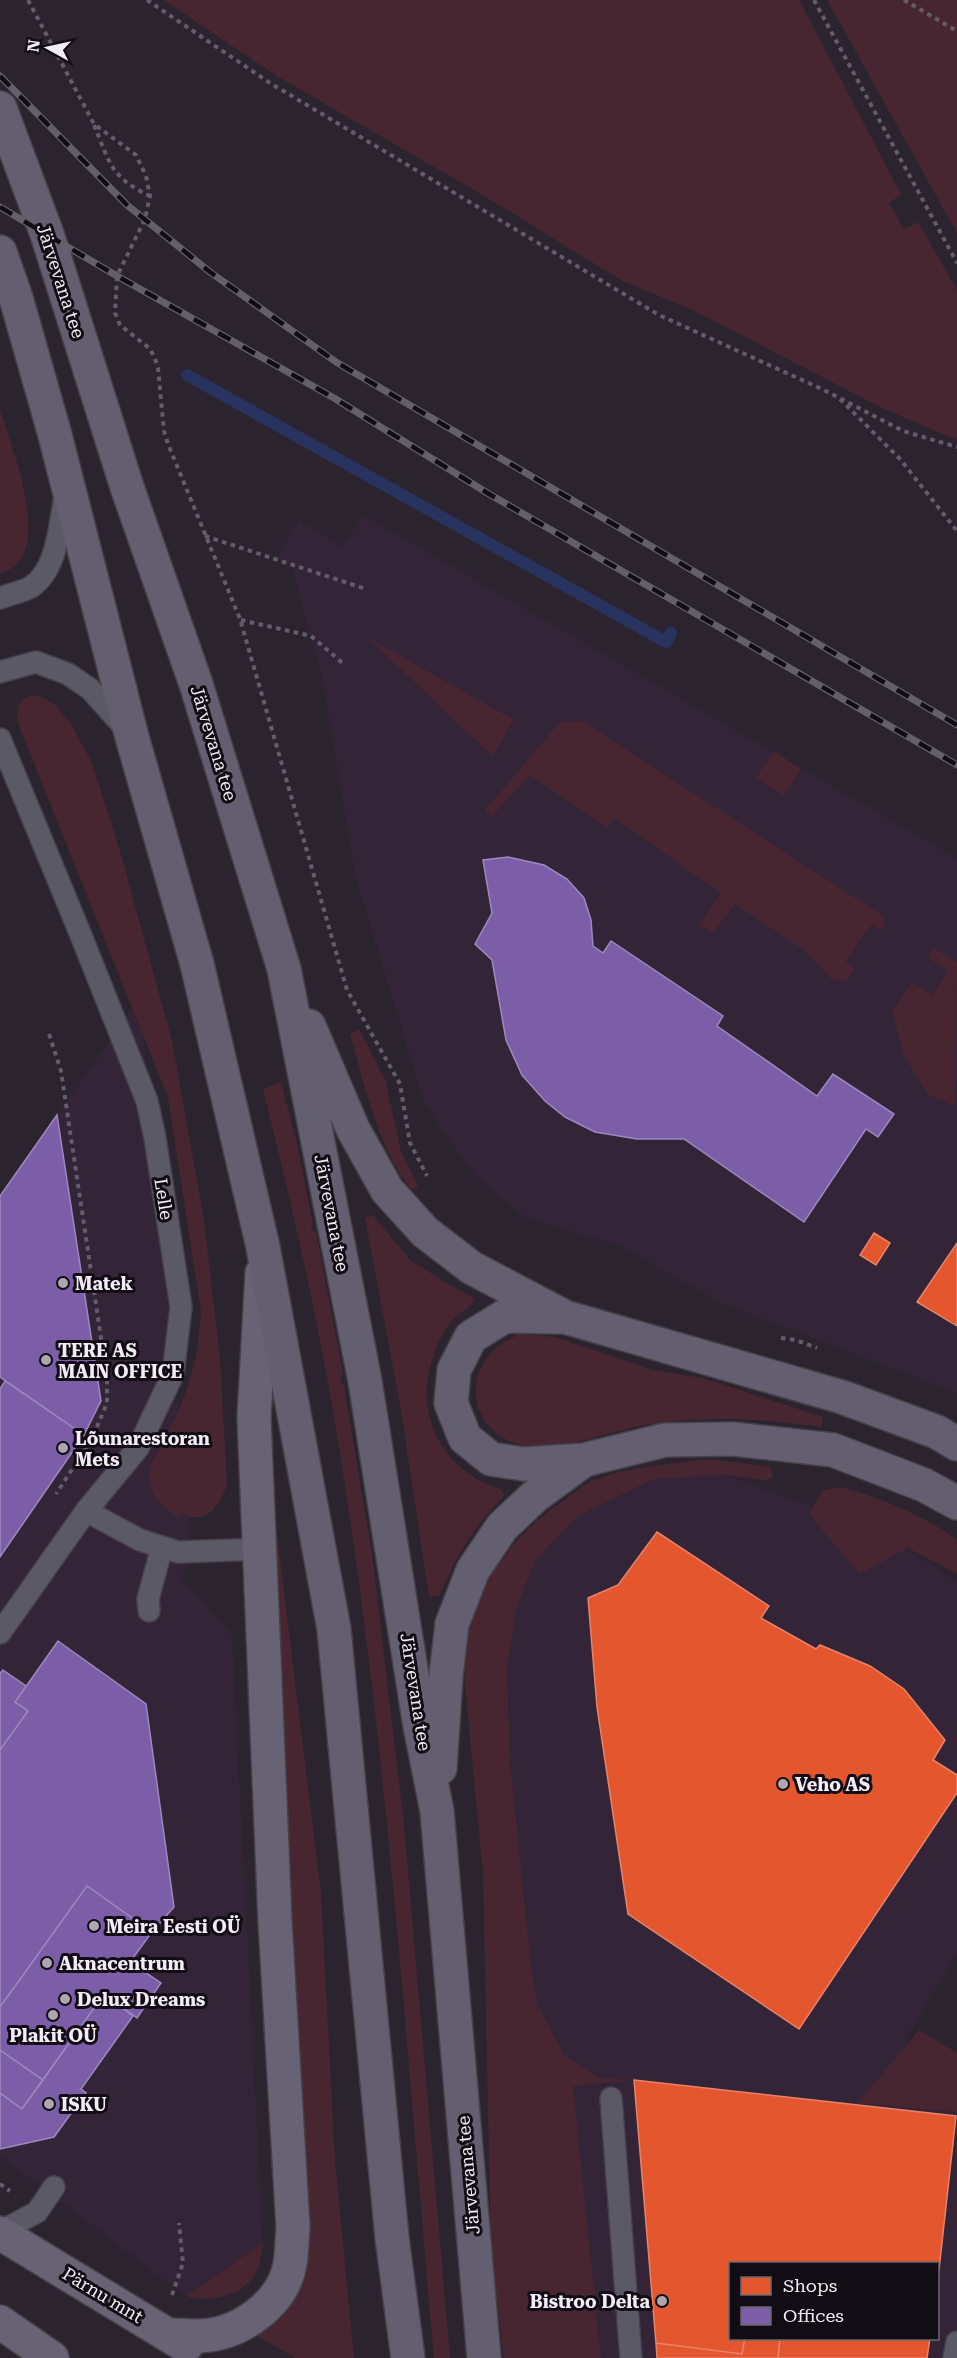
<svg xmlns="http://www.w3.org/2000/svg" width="957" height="2358" viewBox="0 0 957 2358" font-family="'Roboto Serif',serif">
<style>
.built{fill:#332438;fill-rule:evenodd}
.green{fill:#482631}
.shops{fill:#e4572e;stroke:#e8836a;stroke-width:1.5}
.offices{fill:#7b5ea7;stroke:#9f88bf;stroke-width:1.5}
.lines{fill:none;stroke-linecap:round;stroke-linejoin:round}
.stream{stroke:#293360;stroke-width:12}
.lane-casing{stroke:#464149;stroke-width:24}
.primary-casing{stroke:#464149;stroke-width:36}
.highway-casing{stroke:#464149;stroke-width:36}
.path{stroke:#625d68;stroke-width:4;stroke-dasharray:4.5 4.5;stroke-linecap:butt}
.lane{stroke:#5c5967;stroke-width:21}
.primary{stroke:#676274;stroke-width:33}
.highway{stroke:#645f70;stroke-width:33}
.rail-casing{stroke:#63606a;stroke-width:7}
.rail{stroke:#120d14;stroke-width:4.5;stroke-dasharray:14;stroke-linecap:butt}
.poi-dot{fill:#ada5b0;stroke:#120d14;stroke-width:2}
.labels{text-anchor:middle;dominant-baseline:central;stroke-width:6;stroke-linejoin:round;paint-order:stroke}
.street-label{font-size:18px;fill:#f3ebf6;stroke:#120d14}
.poi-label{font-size:18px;font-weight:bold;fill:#f3ebf6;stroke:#120d14;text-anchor:start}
</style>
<rect width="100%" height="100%" fill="#2b242e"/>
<path class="built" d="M363 515 957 858V1393L721 1303 621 1246 526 1218 477 1177 449 1140 423 1100 355 875 323 682 292 568 276 559 299 520 342 547Z
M140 998 191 1557 181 1578 232 1635 263 2243 186 2296 0 2156V1196Z
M720 1473 877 1530 957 1582V1953L905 2040 957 2074V2358H577L531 1965 510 1761 507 1669 516 1610 535 1561 578 1516 654 1479ZM730 2264H938V2338H730Z"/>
<path class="green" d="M164 0H799L901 194 889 203 904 229 918 222 957 290V440L882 408 697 312 621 280 486 197 277 76Z
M827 0H957V233L831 7Z
M0 410C11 446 58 560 0 573Z
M367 637 514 720 492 756Z
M32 695 44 698 55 705 69 721 92 763 119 848 172 1041 204 1220 220 1359 227 1485C218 1507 207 1526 181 1513L178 1517C159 1505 146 1492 149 1468 180 1413 198 1375 201 1311L168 1097 17 721C17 706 18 700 32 695Z
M582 721 883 916 885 924 881 931 872 924 845 961 854 968 846 982 831 979 806 951 735 904 713 933 699 924 721 893 614 818 607 828 530 775 492 816 485 810 560 722Z
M774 751 801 769 784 796 756 778Z
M934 948 957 963 956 1106 929 1095 904 1056 892 1011 912 982 933 995 948 970 928 958Z
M359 1029 386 1082 401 1152 418 1186 412 1190C377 1147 366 1088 350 1034Z
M281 1082 296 1139 313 1225 311 1226 312 1231 316 1232 343 1373 341 1380 344 1387 372 1554 404 1825 450 2358H434C406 2048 387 1736 336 1429 317 1314 291 1202 263 1089Z
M373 1215 410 1260 443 1281 474 1298V1302C467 1309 456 1315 450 1323 406 1387 425 1465 502 1490L504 1496C473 1528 457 1554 440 1595L429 1597 401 1410 365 1218Z
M519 1334 555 1337 652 1370 702 1378 823 1417 821 1427C762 1418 698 1415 639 1426 610 1432 569 1447 541 1448 487 1448 453 1393 493 1351 499 1344 511 1339 519 1334Z
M709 1459 771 1467 773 1477 765 1480 725 1475 654 1479 578 1516 535 1561 516 1610 507 1669 510 1761 531 1965 537 2004 564 2055 600 2078 634 2080 573 2086 601 2358H504L491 2246 483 1874 465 1685C464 1666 464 1645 469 1626 482 1575 520 1530 563 1501 573 1494 585 1483 597 1479 633 1466 672 1464 709 1459Z
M838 1487C871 1493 931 1519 957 1540V1574L908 1548 860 1574 816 1523 810 1512 822 1491Z
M275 1518 321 1894 335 2161 354 2358H296L255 2335 265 2329 280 2314 270 1522Z
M919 2030 957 2053V2112L858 2103Z
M263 2243C261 2255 260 2269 252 2279 237 2297 206 2303 186 2296Z"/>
<path class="shops" d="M874 1233 890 1243 876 1265 860 1255Z
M957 1243V1326L917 1302Z
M657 1532 769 1606 761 1618 816 1649 820 1645 870 1666 904 1689 945 1740 933 1760 957 1775V1793L799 2029 628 1914 597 1707 588 1598 618 1585Z
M634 2080 956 2116 938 2279V2264H730V2338H745L742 2354 656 2343Z
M745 2338H780L778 2358H657L656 2343 742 2354Z
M780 2338H930L927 2358H778Z"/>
<path class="offices" d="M508 857 544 865 567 879 584 898 591 920 593 946 603 953 611 941 723 1016 717 1026 817 1096 833 1074 894 1114 878 1137 866 1129 804 1222 684 1139H637L595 1132 565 1117 545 1101 522 1075 506 1040 492 960 475 944 492 913 483 860Z
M57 1115 101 1401 84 1435 0 1377V1196Z
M5 1381 84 1435 0 1557V1389Z
M58 1641 146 1704 174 1907 152 1932 87 1886 0 2007V1750L28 1711 15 1702Z
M3 1670 26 1686 15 1702 28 1711 0 1750V1673Z
M87 1886 152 1932 130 1962 161 1983 137 2018 104 1994 43 2080 0 2050V2007Z
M104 1994 133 2016 81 2089 86 2093 54 2137 0 2149V2093L22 2109Z
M0 2050 43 2080 22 2109 0 2093Z"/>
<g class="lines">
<path class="stream" d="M187 375 666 642 671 633"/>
<g class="lane-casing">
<path id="lane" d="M0 598C10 594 22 592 31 587 59 568 59 523 66 492
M0 672 36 662 68 674 90 689 126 729
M0 739 80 933 147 1101 155 1138 181 1307 173 1374 138 1448 86 1511 0 1633
M86 1511 140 1540 178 1552 260 1549
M149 1611 148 1599 162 1547
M611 2098 631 2358
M0 2232 37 2212 54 2187
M954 2358 957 2342"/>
</g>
<g class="primary-casing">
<path id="primary" d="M0 2233 186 2346
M0 2322 52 2358
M168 2335C179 2335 190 2336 201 2336 240 2334 283 2304 290 2264 292 2252 292 2239 293 2227L275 1921 254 1418 262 1273"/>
</g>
<g class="highway-casing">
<path id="highway" d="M0 108 47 234 127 487 196 684 284 969 365 1381 420 1726 437 1811 484 2358
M0 252 16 298 55 435 132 737 197 964 263 1247 334 1629 392 2238 408 2358
M309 1026 353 1129 387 1190 425 1232 472 1268 565 1317 842 1397 937 1432 957 1444
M560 1317 505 1316 471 1337 454 1370 451 1403 465 1438 491 1459 523 1464 584 1460
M440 1768 446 1675 452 1624 473 1570 502 1527 535 1496 584 1460 665 1440 733 1439 833 1450 924 1485 957 1503"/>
</g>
<path class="path" d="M28 0 94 124 136 155 146 176 150 196 145 219 117 276 115 313 120 325 149 348 154 356 158 368 164 431 168 444 240 619 347 990 400 1084 410 1143 427 1176
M147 0 270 83 659 315 824 390 903 431 957 447
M814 0 957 263
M904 0 957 31
M94 125C110 163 110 177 150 196
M840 399 900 459 957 531
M205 536 363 588
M241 620 311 636 345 665
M49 1034 61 1071 107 1378V1403L92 1439 56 1494
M781 1338 796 1340 817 1348
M0 2184 10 2191
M172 2295 183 2263 179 2223"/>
<use href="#lane" class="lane"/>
<use href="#primary" class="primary"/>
<use href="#highway" class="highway"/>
<g class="rail-casing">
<path id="rail" d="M0 76 127 205 210 272 336 362 957 725
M0 207 117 276 334 398 489 494 957 765"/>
</g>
<use href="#rail" class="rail"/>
</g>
<g class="poi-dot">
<circle cx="63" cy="1283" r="6"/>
<circle cx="46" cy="1360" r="6"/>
<circle cx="63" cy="1448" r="6"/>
<circle cx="783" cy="1784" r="6"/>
<circle cx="94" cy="1926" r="6"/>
<circle cx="47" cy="1963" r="6"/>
<circle cx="65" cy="1999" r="6"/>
<circle cx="53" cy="2015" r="6"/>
<circle cx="49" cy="2104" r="6"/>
<circle cx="662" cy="2301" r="6"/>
</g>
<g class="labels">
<g class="street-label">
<text transform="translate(61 281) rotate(72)">Järvevana tee</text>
<text transform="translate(214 743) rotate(73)">Järvevana tee</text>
<text transform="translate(164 1199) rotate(81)">Lelle</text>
<text transform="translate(332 1213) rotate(79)">Järvevana tee</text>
<text transform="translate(416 1692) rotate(81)">Järvevana tee</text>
<text transform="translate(468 2175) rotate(-95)">Järvevana tee</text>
<text transform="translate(103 2295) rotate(31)">Pärnu mnt</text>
</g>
<g class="poi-label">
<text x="75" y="1283">Matek</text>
<text x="58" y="1350">TERE AS<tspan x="58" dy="21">MAIN OFFICE</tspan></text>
<text x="75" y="1438">Lõunarestoran<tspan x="75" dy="21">Mets</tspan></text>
<text x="795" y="1784">Veho AS</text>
<text x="106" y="1926">Meira Eesti OÜ</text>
<text x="59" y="1963">Aknacentrum</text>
<text x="77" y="1999">Delux Dreams</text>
<text x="53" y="2035" text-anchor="middle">Plakit OÜ</text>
<text x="61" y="2104">ISKU</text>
<text x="650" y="2301" text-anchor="end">Bistroo Delta</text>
</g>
</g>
<rect x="729" y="2262" width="210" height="78" fill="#120d14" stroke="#6c666e" stroke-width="1.5"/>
<rect x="741" y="2277" width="30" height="18" fill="#e4572e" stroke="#6c666e" stroke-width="1.5"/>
<text x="783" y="2292" font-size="18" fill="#f3ebf6">Shops</text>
<rect x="741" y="2307" width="30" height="18" fill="#7b5ea7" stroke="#6c666e" stroke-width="1.5"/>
<text x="783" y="2322" font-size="18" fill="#f3ebf6">Offices</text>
<g transform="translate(48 48) rotate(278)" stroke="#120d14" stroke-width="4.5" paint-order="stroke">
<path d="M0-4.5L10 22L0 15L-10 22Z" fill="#f3ebf6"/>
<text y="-9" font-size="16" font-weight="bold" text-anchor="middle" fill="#f3ebf6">N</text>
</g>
</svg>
